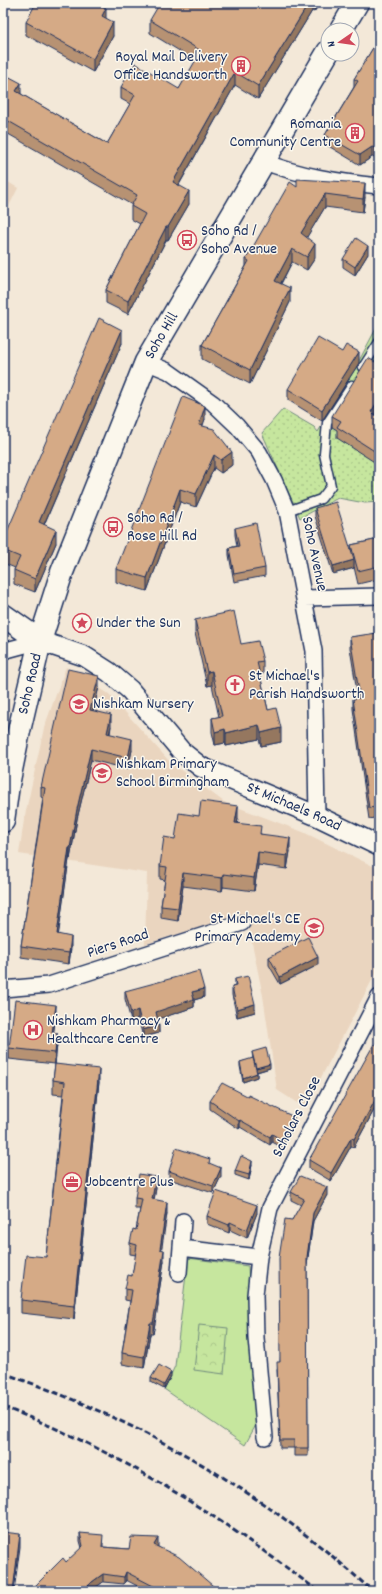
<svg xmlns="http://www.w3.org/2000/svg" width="382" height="1594" viewBox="0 0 382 1594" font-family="Dekko,sans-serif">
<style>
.built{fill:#ead5bf}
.grass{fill:#c6e69e;stroke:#708a7e}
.park{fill:url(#park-crowns);stroke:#708a7e}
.garden{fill:url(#garden-dots);stroke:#708a7e}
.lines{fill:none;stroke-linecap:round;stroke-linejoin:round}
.service-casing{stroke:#1b2f5e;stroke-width:11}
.minor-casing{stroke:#1b2f5e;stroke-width:18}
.tertiary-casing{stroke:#1b2f5e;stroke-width:22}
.secondary-casing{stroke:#1b2f5e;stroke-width:25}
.trunk-casing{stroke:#1b2f5e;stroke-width:25}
.service{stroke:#fbf7ec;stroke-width:8}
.minor{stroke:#fbf7ec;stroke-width:15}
.tertiary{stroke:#fbf7ec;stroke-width:19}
.secondary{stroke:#fbf7ec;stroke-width:22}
.trunk{stroke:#fbf7ec;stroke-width:22}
.rail{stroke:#1b2f5e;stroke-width:3;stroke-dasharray:6 3;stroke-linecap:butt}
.wall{fill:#b79273;stroke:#1b2f5e}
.shaded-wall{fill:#95775e;stroke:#1b2f5e}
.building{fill:#d5aa86;stroke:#1b2f5e}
.labels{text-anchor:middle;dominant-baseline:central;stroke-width:3;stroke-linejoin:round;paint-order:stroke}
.poi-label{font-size:16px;fill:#1b2f5e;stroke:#fbf7ec;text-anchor:start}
.street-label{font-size:16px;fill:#1b2f5e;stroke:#fbf7ec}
</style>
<defs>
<pattern id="park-crowns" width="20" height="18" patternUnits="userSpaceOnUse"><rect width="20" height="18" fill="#c6e69e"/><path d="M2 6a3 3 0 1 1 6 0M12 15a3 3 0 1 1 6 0" fill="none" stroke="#aac68a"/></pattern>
<pattern id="garden-dots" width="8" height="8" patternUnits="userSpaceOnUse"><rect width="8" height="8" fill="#c6e69e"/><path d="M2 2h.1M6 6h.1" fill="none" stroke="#aac68a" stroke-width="1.8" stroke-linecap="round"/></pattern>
</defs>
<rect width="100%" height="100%" fill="#f3e8d8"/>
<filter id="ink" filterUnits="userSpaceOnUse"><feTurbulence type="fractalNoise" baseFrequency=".025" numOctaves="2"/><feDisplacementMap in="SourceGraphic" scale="8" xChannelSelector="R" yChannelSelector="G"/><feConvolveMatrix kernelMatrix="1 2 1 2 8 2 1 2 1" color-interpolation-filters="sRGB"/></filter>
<g filter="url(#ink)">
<path class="built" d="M3 179 18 188 3 218Z
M66 667 109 694 170 762 224 802 303 832 379 869V967L305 1108 277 1090 263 996 246 914 145 944 147 873 19 854 24 820 44 728Z"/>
<path class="grass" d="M188 1258 248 1266 257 1423 245 1445 164 1389 175 1366Z"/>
<path class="park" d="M199 1325 228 1328 224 1374 194 1370Z"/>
<path class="garden" d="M379 323V502L365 503 338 498 300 518 262 433 283 409 314 427 318 432 361 357Z"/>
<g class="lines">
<g class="service-casing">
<path id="service" d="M363 367 379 342
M287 511 321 499 331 486 324 454 327 423 352 385"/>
</g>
<g class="minor-casing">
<path id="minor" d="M262 161C300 176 339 182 379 186
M146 362 168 371 213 403 237 426 259 452 274 480 287 511 314 651 317 816
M305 598 379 596
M3 651 40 641
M3 989 49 985 242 923
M181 1248 259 1257
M179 1273 183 1221
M265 1437 256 1338 255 1295 259 1257 270 1208 379 997"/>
</g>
<g class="tertiary-casing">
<g id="tertiary">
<path id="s1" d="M40 641 84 656 109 672 130 690 182 752 201 767 317 816 379 846"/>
</g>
</g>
<g class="secondary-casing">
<path id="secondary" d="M3 615 40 641"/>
</g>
<g class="trunk-casing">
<g id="trunk">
<path d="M341 30 357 3"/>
<path id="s2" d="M3 821 8 785 19 731 40 641 62 572 146 362 328 52"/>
</g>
</g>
<use href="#service" class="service"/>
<use href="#minor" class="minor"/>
<use href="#tertiary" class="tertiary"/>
<use href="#secondary" class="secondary"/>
<use href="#trunk" class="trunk"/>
<path class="rail" d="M3 1373C140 1420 266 1493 372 1591
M3 1407C119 1450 220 1517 318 1591"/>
</g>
<path class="wall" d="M288 3H320L314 12 312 11 258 99 235 85 179 185 189 204 168 240H166L128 314 106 303V290L140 224 131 219V206L132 205 3 131V75L21 94 107 144 130 104 121 99V87L179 89 196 61 150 33V20L288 4Z
M106 18 113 36 93 72 26 35V22Z
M379 38V158L372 157 360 165 325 144V135L354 87V79Z
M297 187 365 197 363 212 325 207 306 238 315 258 307 270 292 262 281 284 290 302 250 384 202 359V345L246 266V259Z
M368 254 355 275 343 267V259Z
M122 343 44 525 56 543 35 592 14 584V570L15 568 3 563V541Z
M359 363 322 421 288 400V389Z
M376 415 379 417V465L337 438V430L332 427V416Z
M205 419 202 426 232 465 221 473 214 468 196 507 180 502 147 591 116 582V569Z
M315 508 351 552V545L379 539 375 522V509L379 508V579L358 584 354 567V568L333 574 315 516Z
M235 528 265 568V576L234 582 229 555V548L237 546 235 535Z
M195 620 241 644 263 661V674L260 675 268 710 281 742 261 746 259 739 226 746 225 743 215 745 212 732V718L219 717 212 685 207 686 195 633Z
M375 622H379V817L369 819 353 709V699L358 698 350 648V637L375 634Z
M99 687 93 711 111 726 110 734 132 750 128 769 91 760 77 819 70 859H69L58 935 71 947 69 964 21 957V946L43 798 41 797V787Z
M199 816 238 818 237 823 261 834 290 851 287 869 258 865 254 891 223 887 222 891 183 886 178 921 161 918V906L165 880 160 879V866L175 839Z
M269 957 318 965 280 984 269 965Z
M235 979 255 1012 237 1017 232 995V987L235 986Z
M125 991 204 997 194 1000V1007L158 1019 159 1033 143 1037 138 1018 131 1021 125 999Z
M56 1016 53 1033 57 1044 55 1064 99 1082 74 1319 21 1313V1300L46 1257 63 1095 53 1094V1080L55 1064 9 1059V1048Z
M379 1046V1101L354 1147 351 1146 331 1181 309 1168V1160Z
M252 1052 270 1068 257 1072V1077L243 1082 240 1066V1062L253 1059Z
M210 1101 294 1125 282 1147 272 1142 270 1145 240 1127 239 1129 210 1109Z
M210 1164 221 1176 213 1193 169 1179V1171Z
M252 1165 249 1180 235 1175V1171Z
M156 1188 154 1200 167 1213 161 1249 164 1261 158 1298V1306L153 1334H150L144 1368 122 1364V1353L130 1301 125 1300V1289L132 1276 136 1255 130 1254V1243L136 1230 140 1209H135V1198Z
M291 1192 327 1195 313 1221 307 1264 308 1456H294V1448H280L277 1370 280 1362 292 1220 301 1205 291 1200Z
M257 1213 247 1238 230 1230 229 1233 207 1224V1216Z
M171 1376 164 1389 151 1382V1378Z
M80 1533 103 1543V1547L129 1549 157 1546 219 1591H147L126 1580 124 1584 103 1582 91 1591H30L66 1562 82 1548 80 1541Z"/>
<path class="shaded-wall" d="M309 3H312V11L258 99V86Z
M314 3H320L314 12Z
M106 8V22L102 16Z
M113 22V36L93 72V59Z
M235 72V85L173 195V182Z
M21 83V96L16 91Z
M379 106V116L376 112Z
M372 147V157L360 165V155Z
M365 183V197L363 212V199Z
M189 191V204L168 240V227Z
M325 194V207L301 247V233Z
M166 227V240L128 314V301Z
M315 244V258L307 270V257Z
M368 246V254L355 275V267Z
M292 249V262L275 294V281Z
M290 288V302L250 384V370Z
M122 330V343L39 536V522Z
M359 352V363L322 421V410Z
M379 399V410L371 423V412Z
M205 406V419L199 438V425Z
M232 452V465L221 473V460Z
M214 455V468L196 507V494Z
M180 489V502L147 591V578Z
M56 530V543L35 592V579Z
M354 560V568L333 574V566Z
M212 671V685L207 686V672Z
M99 676V687L90 721V710Z
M111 715V726L107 744V733Z
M259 725V739L226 746V733Z
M281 728V742L261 746V733Z
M225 729V743L215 745V732Z
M132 739V750L128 769V758Z
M91 749V760L77 819 70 859V848L77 809Z
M238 806V818L235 836V823Z
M290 838V851L287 869V856Z
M69 848V859L57 945V934Z
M258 852V865L254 891V878Z
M183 873V886L178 921V908Z
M223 874V887L222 891V878Z
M71 937V947L69 964V953Z
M318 957V965L280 984V977Z
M204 989V997L194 1000V1007L156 1020V1012L192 992Z
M255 1004V1012L237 1017V1009Z
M56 1005V1016L52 1044V1033Z
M138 1010V1018L131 1021V1013Z
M159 1025V1033L143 1037V1030Z
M57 1033V1044L55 1064V1053Z
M270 1064V1068L256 1072V1068Z
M99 1069V1082L74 1319V1306Z
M257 1073V1077L243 1082V1078Z
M379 1093V1101L354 1147V1139Z
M294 1117V1125L282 1147V1140Z
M240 1120V1127L239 1129V1121Z
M272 1134V1142L270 1145V1137Z
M351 1138V1146L331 1181V1173Z
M252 1161V1165L249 1180V1175Z
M221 1168V1176L213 1193V1186Z
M156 1177V1188L152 1210V1199Z
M327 1187V1195L313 1221 307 1265V1257L313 1213Z
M167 1202V1213L160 1260V1249Z
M257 1205V1213L247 1238V1230Z
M230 1222V1230L229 1233V1225Z
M164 1250V1261L158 1298V1306L153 1334V1323L157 1295Z
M150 1323V1334L144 1368V1357Z
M171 1372V1376L164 1389V1385Z
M20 1534V1547L14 1591H13Z
M158 1538V1546L154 1553V1545Z
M126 1572V1580L124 1584V1577Z
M103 1574V1582L91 1591H83L92 1582Z"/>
<path class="building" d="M36 3H96L106 8 102 16 113 22 93 59 26 22Z
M160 3H286L288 4V3H309L258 86 235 72 173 182 189 191 168 227H166L128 301 106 290 145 214 131 206 137 195 3 118V75L4 74 21 83 16 91 107 144 135 95 121 87 135 63 179 89 201 51 150 20Z
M379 38V106L376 112 379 113V149L372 147 360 155 325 135 358 81 354 79Z
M297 179 365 183 363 199 325 194 301 233 315 244 307 257 292 249 275 281 290 288 250 370 202 345 249 261 246 259 290 182 297 187Z
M356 238 368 246 355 267 343 259Z
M99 318 122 330 39 522 56 530 35 579 14 570 20 557 3 550V541Z
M318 338 342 352 346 345 359 352 322 410 288 389Z
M379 356V399L371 412 379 417V454L337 427 341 421 332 416 368 358 375 362Z
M183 397 205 406 199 425 214 429 232 452 221 460 214 455 196 494 180 489 147 578 116 569Z
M336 502 354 560 333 566 315 508Z
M379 508V526L375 509Z
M256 523 265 568 234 574 229 548 239 546 235 528Z
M379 539V566L358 571 351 545Z
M234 611 241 644 258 641 263 661 257 662 268 710 276 708 281 728 261 733 259 725 226 733 225 729 215 732 212 718 222 716 212 671 207 672 195 620Z
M375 622H379V806L369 808 353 699 360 698 350 637 377 633Z
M68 669 99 676 90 710 111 715 107 733 132 739 128 758 91 749 77 809 70 848H69L57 934 71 937 69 953 21 946 45 788 41 787Z
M201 801 238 806 235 823 261 826 260 834 290 838 287 856 258 852 254 878 223 874 222 878 183 873 178 908 161 906 167 867 160 866 164 837 175 839 179 813 199 816Z
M308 937 318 957 280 977 269 957Z
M199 971 204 989 192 992 194 999 156 1012 159 1025 143 1030 138 1010 131 1013 125 991Z
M248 976 255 1004 237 1009 232 987 236 986 235 979Z
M15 1000 56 1005 52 1033H57L55 1053 9 1048Z
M374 1044 379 1046V1093L354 1139 351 1138 331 1173 309 1160Z
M266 1048 270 1064 256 1068 252 1052Z
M253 1058 257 1073 243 1078 240 1062Z
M55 1064 99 1069 74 1306 21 1300 26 1255 46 1257 65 1082 53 1080Z
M222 1083 249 1097 248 1095 294 1117 282 1140 272 1134 270 1137 240 1120 239 1121 210 1101Z
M176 1148 210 1159 209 1163 221 1168 213 1186 169 1171Z
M241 1156 252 1161 249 1175 235 1171Z
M139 1174 156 1177 152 1199 167 1202 160 1249 164 1250 157 1295H158L153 1323H150L144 1357 122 1353 132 1290 125 1289 128 1275 132 1276 137 1245 130 1243 133 1229 136 1230 142 1199 135 1198Z
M300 1176 327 1187 313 1213 307 1257 308 1448H294V1440H280L277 1362H280L279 1258 285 1219 292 1220 304 1199 291 1192Z
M216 1191 257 1205 247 1230 230 1222 229 1225 207 1216Z
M159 1365 171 1372 164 1385 151 1378Z
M3 1532 20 1534 13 1591H3Z
M80 1533 103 1535 102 1547 129 1549 131 1537 158 1538 154 1545 179 1557 219 1591H163L126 1572 124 1577 103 1574 92 1582 83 1591H30L63 1558 66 1562 83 1546Z"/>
</g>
<defs>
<g id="building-ring" transform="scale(1)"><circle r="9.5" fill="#fbf7ec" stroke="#d1495b" stroke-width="1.5"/><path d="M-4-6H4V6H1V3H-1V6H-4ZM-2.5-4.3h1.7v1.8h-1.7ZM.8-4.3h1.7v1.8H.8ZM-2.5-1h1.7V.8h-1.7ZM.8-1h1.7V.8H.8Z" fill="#d1495b"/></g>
<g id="bus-ring" transform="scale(1)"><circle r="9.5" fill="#fbf7ec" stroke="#d1495b" stroke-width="1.5"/><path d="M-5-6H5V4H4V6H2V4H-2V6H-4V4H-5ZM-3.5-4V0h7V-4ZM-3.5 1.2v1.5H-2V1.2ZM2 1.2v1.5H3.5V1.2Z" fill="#d1495b"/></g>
<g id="sight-ring" transform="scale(1)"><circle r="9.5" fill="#fbf7ec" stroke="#d1495b" stroke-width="1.5"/><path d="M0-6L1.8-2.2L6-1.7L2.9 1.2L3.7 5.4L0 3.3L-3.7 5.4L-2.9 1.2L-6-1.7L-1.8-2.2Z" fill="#d1495b"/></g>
<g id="church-ring" transform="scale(1)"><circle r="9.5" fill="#fbf7ec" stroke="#d1495b" stroke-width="1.5"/><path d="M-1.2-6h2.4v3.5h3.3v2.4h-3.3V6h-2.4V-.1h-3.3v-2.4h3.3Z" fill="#d1495b"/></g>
<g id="school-ring" transform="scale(1)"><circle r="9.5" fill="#fbf7ec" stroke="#d1495b" stroke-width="1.5"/><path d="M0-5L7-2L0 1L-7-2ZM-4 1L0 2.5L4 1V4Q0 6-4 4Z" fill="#d1495b"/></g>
<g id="hospital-ring" transform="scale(1)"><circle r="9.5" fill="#fbf7ec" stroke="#d1495b" stroke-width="1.5"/><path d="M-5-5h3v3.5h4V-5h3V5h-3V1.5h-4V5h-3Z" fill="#d1495b"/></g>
<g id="office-ring" transform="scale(1)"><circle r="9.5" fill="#fbf7ec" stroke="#d1495b" stroke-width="1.5"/><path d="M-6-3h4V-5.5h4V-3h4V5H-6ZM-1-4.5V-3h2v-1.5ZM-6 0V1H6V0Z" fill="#d1495b"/></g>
</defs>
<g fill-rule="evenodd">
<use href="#building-ring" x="241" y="66"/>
<use href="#building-ring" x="355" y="133"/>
<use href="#bus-ring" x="187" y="240"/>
<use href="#bus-ring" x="113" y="527"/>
<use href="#sight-ring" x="82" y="623"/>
<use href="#church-ring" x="235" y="685"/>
<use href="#school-ring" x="79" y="704"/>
<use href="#school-ring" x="102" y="773"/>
<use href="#school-ring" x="314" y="928"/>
<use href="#hospital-ring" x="33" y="1030"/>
<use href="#office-ring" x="72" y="1182"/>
</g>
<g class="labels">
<g class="poi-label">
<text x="227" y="57" text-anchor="end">Royal Mail Delivery<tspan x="227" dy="18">Office Handsworth</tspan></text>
<text x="341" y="124" text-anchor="end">Romania<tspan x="341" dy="18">Community Centre</tspan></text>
<text x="201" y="231">Soho Rd /<tspan x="201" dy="18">Soho Avenue</tspan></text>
<text x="127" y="518">Soho Rd /<tspan x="127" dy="18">Rose Hill Rd</tspan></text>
<text x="96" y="623">Under the Sun</text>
<text x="249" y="676">St Michael's<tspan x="249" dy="18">Parish Handsworth</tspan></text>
<text x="93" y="704">Nishkam Nursery</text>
<text x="116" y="764">Nishkam Primary<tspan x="116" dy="18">School Birmingham</tspan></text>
<text x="300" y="919" text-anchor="end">St Michael's CE<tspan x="300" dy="18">Primary Academy</tspan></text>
<text x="47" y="1021">Nishkam Pharmacy &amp;<tspan x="47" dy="18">Healthcare Centre</tspan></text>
<text x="86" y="1182">Jobcentre Plus</text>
</g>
<g class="street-label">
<text stroke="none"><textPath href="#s2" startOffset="513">Soho Hill</textPath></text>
<text transform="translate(314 554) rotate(78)">Soho Avenue</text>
<text stroke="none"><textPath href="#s2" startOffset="140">Soho Road</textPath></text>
<text stroke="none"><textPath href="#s1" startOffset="310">St Michaels Road</textPath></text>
<text transform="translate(118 944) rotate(-18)">Piers Road</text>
<text transform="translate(297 1117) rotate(-63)">Scholars Close</text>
</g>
</g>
<rect width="382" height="1594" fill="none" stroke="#fbf7ec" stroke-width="16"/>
<rect x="8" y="8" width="366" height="1578" fill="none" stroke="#1b2f5e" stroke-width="1.5" filter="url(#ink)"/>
<g transform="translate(340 42) rotate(257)"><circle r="19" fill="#fbf7ec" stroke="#a1a7b3"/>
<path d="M0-3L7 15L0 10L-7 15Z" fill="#d1495b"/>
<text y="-6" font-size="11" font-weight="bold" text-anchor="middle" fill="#1b2f5e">N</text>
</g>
</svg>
